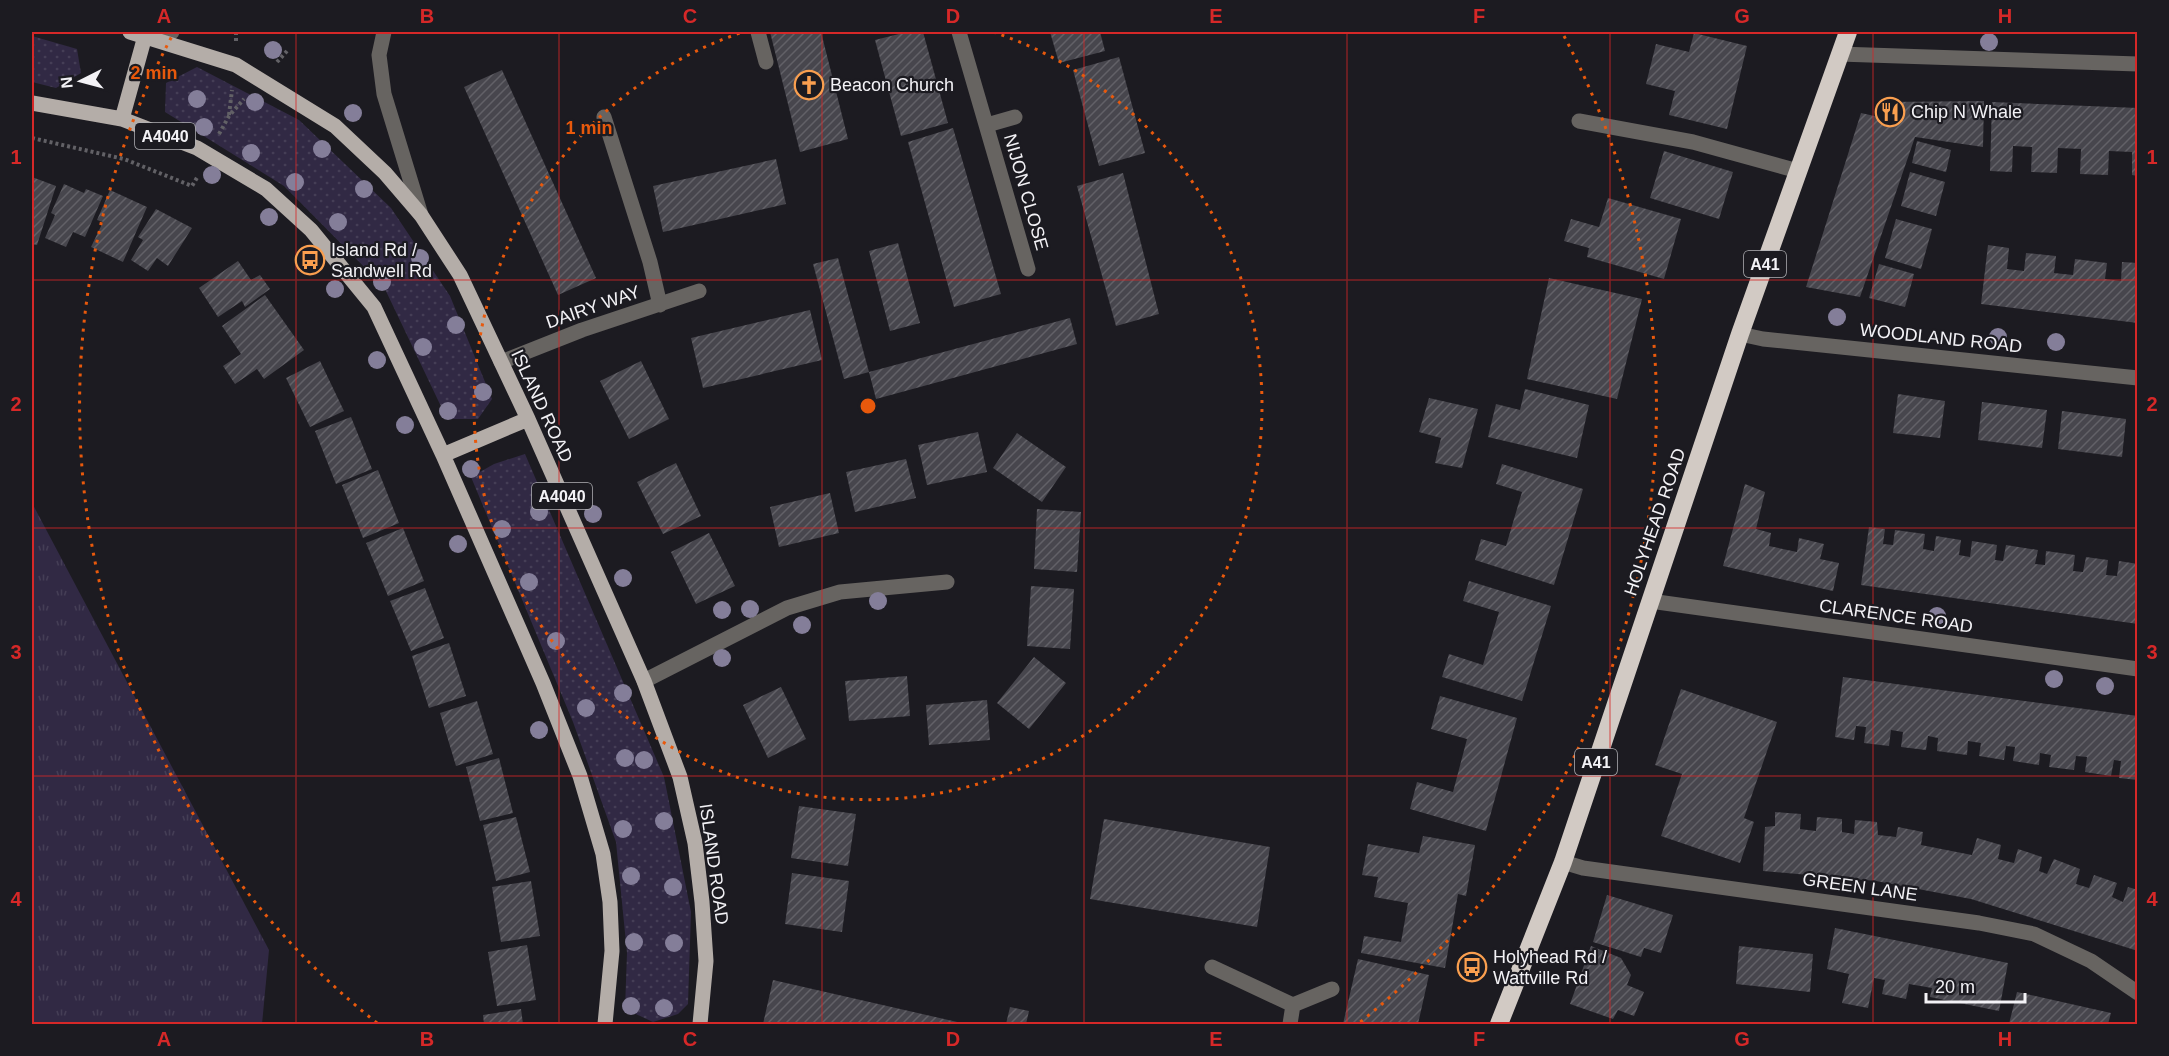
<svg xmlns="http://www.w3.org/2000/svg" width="2169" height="1056" viewBox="0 0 2169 1056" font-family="Arial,sans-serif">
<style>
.grass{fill:url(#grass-dots)}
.park{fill:url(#park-tufts)}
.building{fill:url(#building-hatch)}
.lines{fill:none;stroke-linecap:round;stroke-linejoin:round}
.path{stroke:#626166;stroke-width:4;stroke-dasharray:3 3;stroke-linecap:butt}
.minor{stroke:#676461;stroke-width:15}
.major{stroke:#b4ada8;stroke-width:15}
.highway{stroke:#d2cac4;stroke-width:18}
.tree{fill:#847e99}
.grid{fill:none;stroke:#d62828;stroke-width:1.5;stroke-opacity:0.55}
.ring{fill:none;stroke:#e8590c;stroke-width:3;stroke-dasharray:3 6}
.labels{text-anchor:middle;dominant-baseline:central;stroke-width:4.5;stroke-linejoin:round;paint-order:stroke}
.shield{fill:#1c1b21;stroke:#b2b2b6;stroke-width:1.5}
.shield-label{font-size:16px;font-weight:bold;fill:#f3f2f6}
.poi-label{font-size:18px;fill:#f3f2f6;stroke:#1c1b21;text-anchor:start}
.street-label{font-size:18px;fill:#f3f2f6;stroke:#1c1b21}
.centre{fill:#e8590c;stroke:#1c1b21;stroke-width:3}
.ring-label{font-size:18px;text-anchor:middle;font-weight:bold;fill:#e8590c;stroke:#1c1b21;stroke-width:4.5;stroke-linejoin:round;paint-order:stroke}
.neatline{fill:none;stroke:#d62828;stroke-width:2}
.grid-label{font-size:20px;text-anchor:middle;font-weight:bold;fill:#d62828}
</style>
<defs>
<pattern id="grass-dots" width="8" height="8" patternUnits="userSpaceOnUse" patternTransform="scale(1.5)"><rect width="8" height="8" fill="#312944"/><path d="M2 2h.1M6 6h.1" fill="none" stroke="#453e56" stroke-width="1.8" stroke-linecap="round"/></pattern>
<pattern id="park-tufts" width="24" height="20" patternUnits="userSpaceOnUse" patternTransform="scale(1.5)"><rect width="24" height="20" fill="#312944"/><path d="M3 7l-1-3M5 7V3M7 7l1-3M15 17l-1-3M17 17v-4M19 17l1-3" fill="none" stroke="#453e56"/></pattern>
<pattern id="building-hatch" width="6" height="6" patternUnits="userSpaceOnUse" patternTransform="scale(1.5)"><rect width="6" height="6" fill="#47464d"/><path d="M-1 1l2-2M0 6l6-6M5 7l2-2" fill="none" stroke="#626167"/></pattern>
</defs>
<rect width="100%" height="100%" fill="#1c1b21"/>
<path class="grass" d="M32 36 77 49 81 73 56 88 32 82Z
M197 67 299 120 391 208 450 296 492 399 478 419H447L384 287 284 186 165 112 166 83Z
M525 454 664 777 691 912 688 1004 678 1014 653 1022 625 1009 627 953 616 842 573 722 471 477 494 464Z"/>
<path class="park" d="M32 503 269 950 262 1024H32Z"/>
<path class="building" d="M770 32H821L848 139 800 152Z
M907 32H923L948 123 901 136 875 40Z
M1050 32H1100L1105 51 1059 63Z
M1694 33 1747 46 1727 129 1669 115 1675 91 1646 84 1656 44 1689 52Z
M1119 57 1145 153 1099 166 1073 70Z
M502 70 596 278 558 295 464 87Z
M1984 101 1983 147 1915 137 1860 297 1806 287 1861 113 1879 117 1883 102Z
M1992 102 2138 108V176L2132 175V152L2109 151 2108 175 2080 174 2081 149 2058 148 2057 173 2031 172 2032 147 2013 146 2012 172 1990 171Z
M953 128 1001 294 954 307 908 142Z
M1917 141 1951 150 1946 172 1912 163Z
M1664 151 1733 172 1719 219 1650 198Z
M776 159 786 204 663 232 653 186Z
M1910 172 1945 182 1936 216 1901 206Z
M1123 173 1159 314 1116 326 1077 186Z
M32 177 56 186 37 245 32 244Z
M64 184 84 193 86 189 103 196 85 237 73 232 66 247 45 238 55 215 51 213Z
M110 190 147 207 123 262 91 247 103 222 97 220Z
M1608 198 1681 219 1664 279 1587 257 1589 248 1564 241 1571 219 1599 227Z
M156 209 192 228 168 266 157 258 148 271 131 260 143 240 138 237Z
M1896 219 1932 229 1921 269 1885 258Z
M898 243 920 323 890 331 869 251Z
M1988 245 2009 248 2007 269 2024 271 2026 253 2056 256 2054 273 2073 275 2075 259 2107 263 2105 279 2121 281 2122 262 2138 263V323L1981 304Z
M838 258 869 372 844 379 813 264Z
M238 261 251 280 260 275 270 289 245 307 242 301 218 317 199 288Z
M1879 264 1914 274 1905 307 1869 298Z
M1549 278 1642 299 1617 399 1527 379Z
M265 295 304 350 264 379 257 369 235 384 223 366 241 354 222 326Z
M810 310 822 360 703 388 691 338Z
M1070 318 1077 344 876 399 869 372Z
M320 361 344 411 310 427 286 378Z
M641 361 669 419 629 439 600 381Z
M1525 389 1589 405 1577 458 1488 437 1496 404 1520 410Z
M1898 394 1945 401 1940 438 1893 433Z
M1429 398 1478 409 1462 468 1435 463 1441 438 1419 432Z
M1982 402 2047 410 2042 448 1978 440Z
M2062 411 2126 419 2122 457 2058 449Z
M351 417 372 469 336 484 315 431Z
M978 432 987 472 927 485 918 445Z
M1017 433 1066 467 1042 502 993 468Z
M906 459 916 498 855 512 846 472Z
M676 463 701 516 663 534 637 482Z
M1502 464 1583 489 1554 585 1475 560 1481 539 1506 546 1522 492 1496 484Z
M378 470 399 523 363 538 342 485Z
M1745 484 1765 492 1756 529 1771 533 1769 546 1797 552 1799 538 1824 544 1820 559 1839 563 1833 591 1723 566Z
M830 493 839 533 779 547 770 507Z
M1037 509 1081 512 1077 572 1034 569Z
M1869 527 1885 529 1883 544 1893 545 1895 530 1925 534 1923 549 1934 551 1936 536 1961 540 1959 555 1970 557 1972 541 1997 545 1995 560 2003 561 2006 545 2038 550 2035 564 2045 565 2046 551 2075 555 2073 571 2083 572 2086 557 2108 560 2106 575 2117 576 2119 561 2138 564V624L1861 585Z
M403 528 424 581 388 596 366 543Z
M709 533 735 586 696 604 671 552Z
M1469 581 1551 606 1522 701 1442 677 1449 654 1483 665 1499 612 1463 601Z
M1031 586 1074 589 1070 649 1027 646Z
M425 588 444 638 411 651 390 601Z
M449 643 466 696 429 708 412 656Z
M1034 657 1066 683 1029 729 997 703Z
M907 676 910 716 849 721 845 681Z
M1843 677 2138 716V780L2119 778 2121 761 2114 760 2111 776 2085 772 2087 757 2076 756 2074 770 2049 767 2051 755 2040 753 2039 765 2013 761 2015 747 2006 746 2004 760 1979 756 1981 743 1968 741 1967 755 1937 751 1938 738 1928 736 1926 750 1901 747 1903 732 1891 730 1889 746 1864 743 1866 727 1856 726 1854 740 1835 737Z
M781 687 806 739 768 758 743 705Z
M1681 689 1777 722 1744 818 1754 822 1740 863 1661 836 1682 774 1655 765Z
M1440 696 1517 718 1486 831 1410 809 1417 782 1453 792 1467 739 1431 729Z
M987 700 990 740 929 745 926 705Z
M477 701 493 754 456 766 440 713Z
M499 758 513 813 480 821 466 767Z
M799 806 856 814 848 866 791 858Z
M1775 812 1801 814 1800 829 1816 831 1817 817 1842 819V832L1854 834 1855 820 1877 822 1878 835 1896 837 1898 827 1923 832 1921 845 1972 855 1977 838 2001 845 1998 859 2014 863 2018 849 2042 857 2039 871 2047 874 2054 859 2080 869 2076 884 2089 888 2094 875 2117 883 2112 897 2123 902 2128 887 2138 890V951L1971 899 1876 881 1763 871 1765 827 1775 826Z
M516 817 530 872 496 881 483 825Z
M1104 819 1270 847 1257 927 1090 899Z
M1423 836 1475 845 1466 896 1458 894 1445 968 1361 953 1364 936 1401 942 1408 903 1374 897 1378 877 1362 875 1368 844 1419 853Z
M792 873 849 881 842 932 785 924Z
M531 881 540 936 501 942 492 887Z
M1607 895 1673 915 1661 953 1644 948 1641 957 1593 942Z
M1835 928 2008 963 1999 1011 1930 997 1932 988 1909 984 1906 999 1882 994 1885 980 1874 978 1868 1008 1842 1003 1849 974 1827 969Z
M527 945 536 1000 497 1006 488 952Z
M1591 946 1621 958 1631 975 1627 985 1644 992 1634 1016 1618 1010 1613 1019 1570 1004Z
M1739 946 1813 954 1810 992 1736 984Z
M1358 959 1429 975 1418 1024H1343Z
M773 980 966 1024H763Z
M2017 992 2111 1013 2108 1024H2009Z
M1010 1007 1029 1011 1026 1024H1006Z
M521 1009 523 1024H484L483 1015Z"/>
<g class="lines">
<path class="path" d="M236 41V32
M277 62 287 51
M229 115 232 90
M219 134 229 116 244 99
M32 138 124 159 192 186 198 176"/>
<path class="minor" d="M145 32V36L172 32
M384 32 379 55 384 94 421 215
M758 32 766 62
M959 32 1028 269
M1839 54 2138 64
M604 117 650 262 660 305
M1579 121 1693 142 1798 171
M987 125 1015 117
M1740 334 1763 339 2138 378
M501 362 582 330 699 291
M1650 601 2138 669
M644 681 787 608 840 592 947 582
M1563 862 1583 868 1979 923 2034 934 2091 961 2138 993
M1212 967 1293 1005 1332 989
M1290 1024 1293 1005"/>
<path class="major" d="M130 32 236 65 335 126 385 173 421 215 460 275 528 419 644 681 680 777 695 843 702 902 706 961 700 1024
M32 103 122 119 197 148 266 189 311 230 374 307 443 455 543 683 580 776 603 854 610 902 612 951 605 1024
M122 119 145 36
M443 455 528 419"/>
<path class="highway" d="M1499 1024 1563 862 1740 334 1848 32"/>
</g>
<g class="tree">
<circle cx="1989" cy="42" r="9"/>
<circle cx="273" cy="50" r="9"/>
<circle cx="197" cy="99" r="9"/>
<circle cx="255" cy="102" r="9"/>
<circle cx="353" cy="113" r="9"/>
<circle cx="204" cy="127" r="9"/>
<circle cx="322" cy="149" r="9"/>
<circle cx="251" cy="153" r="9"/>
<circle cx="212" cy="175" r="9"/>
<circle cx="295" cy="182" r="9"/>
<circle cx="364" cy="189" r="9"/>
<circle cx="269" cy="217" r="9"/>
<circle cx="338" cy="222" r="9"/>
<circle cx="420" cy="258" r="9"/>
<circle cx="382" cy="282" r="9"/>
<circle cx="335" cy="289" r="9"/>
<circle cx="1837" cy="317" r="9"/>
<circle cx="456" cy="325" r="9"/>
<circle cx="1998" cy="337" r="9"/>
<circle cx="2056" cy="342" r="9"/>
<circle cx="423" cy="347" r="9"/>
<circle cx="377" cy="360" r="9"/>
<circle cx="483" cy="392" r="9"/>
<circle cx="448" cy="411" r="9"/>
<circle cx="405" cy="425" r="9"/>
<circle cx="471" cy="469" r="9"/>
<circle cx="539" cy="512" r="9"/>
<circle cx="593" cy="514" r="9"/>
<circle cx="502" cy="529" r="9"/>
<circle cx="458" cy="544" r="9"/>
<circle cx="623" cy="578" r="9"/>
<circle cx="529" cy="582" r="9"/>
<circle cx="878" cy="601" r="9"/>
<circle cx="750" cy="609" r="9"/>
<circle cx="722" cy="610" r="9"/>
<circle cx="1937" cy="616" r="9"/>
<circle cx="802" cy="625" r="9"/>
<circle cx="556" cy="641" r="9"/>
<circle cx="722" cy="658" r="9"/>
<circle cx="2054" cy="679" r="9"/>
<circle cx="2105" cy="686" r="9"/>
<circle cx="623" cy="693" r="9"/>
<circle cx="586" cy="708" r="9"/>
<circle cx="539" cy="730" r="9"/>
<circle cx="625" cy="758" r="9"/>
<circle cx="644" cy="760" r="9"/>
<circle cx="664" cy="821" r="9"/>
<circle cx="623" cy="829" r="9"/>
<circle cx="631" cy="876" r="9"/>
<circle cx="673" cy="887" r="9"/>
<circle cx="634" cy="942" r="9"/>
<circle cx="674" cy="943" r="9"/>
<circle cx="631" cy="1006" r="9"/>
<circle cx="664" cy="1008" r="9"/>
</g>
<path class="grid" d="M296 32V1024M559 32V1024M822 32V1024M1084 32V1024M1347 32V1024M1610 32V1024M1873 32V1024M32 280H2138M32 528H2138M32 776H2138"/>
<g class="ring">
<path d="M993 32A394 394 0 1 1 743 32"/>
<path d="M377 1023A788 788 0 0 1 172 36M1564 36A788 788 0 0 1 1359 1023"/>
</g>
<defs>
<g id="church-ring" transform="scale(1.5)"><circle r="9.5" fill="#1c1b21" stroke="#fa9f4f" stroke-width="1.5"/><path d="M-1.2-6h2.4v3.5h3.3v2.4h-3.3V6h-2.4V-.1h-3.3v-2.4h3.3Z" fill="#fa9f4f"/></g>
<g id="restaurant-ring" transform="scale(1.5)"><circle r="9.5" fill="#1c1b21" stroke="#fa9f4f" stroke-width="1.5"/><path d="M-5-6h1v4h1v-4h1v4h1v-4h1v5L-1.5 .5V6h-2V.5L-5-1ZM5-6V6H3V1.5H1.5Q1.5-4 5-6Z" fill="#fa9f4f"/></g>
<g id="bus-ring" transform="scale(1.5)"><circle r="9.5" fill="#1c1b21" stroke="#fa9f4f" stroke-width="1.5"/><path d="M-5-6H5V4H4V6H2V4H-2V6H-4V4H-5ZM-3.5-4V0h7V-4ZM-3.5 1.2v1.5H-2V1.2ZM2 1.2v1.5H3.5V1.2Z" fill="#fa9f4f"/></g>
</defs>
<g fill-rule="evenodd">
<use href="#church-ring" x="809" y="85"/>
<use href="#restaurant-ring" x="1890" y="112"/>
<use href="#bus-ring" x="310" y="260"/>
<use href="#bus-ring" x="1472" y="967"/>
</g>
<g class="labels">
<g class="shield">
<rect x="135" y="123" width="60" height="26" rx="4.5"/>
<rect x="1744" y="251" width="42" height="26" rx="4.5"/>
<rect x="532" y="483" width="60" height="26" rx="4.5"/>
<rect x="1575" y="749" width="42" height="26" rx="4.5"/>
</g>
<g class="shield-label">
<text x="165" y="136">A4040</text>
<text x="1765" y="264">A41</text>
<text x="562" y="496">A4040</text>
<text x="1596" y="762">A41</text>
</g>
<g class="poi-label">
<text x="830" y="85">Beacon Church</text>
<text x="1911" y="112">Chip N Whale</text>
<text x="331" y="250">Island Rd /<tspan x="331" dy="21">Sandwell Rd</tspan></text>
<text x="1493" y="957">Holyhead Rd /<tspan x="1493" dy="21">Wattville Rd</tspan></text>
</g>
<g class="street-label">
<text transform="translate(1026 192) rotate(74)">NIJON CLOSE</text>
<text transform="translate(593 307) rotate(-19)">DAIRY WAY</text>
<text transform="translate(1941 338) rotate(6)">WOODLAND ROAD</text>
<text transform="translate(542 406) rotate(65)">ISLAND ROAD</text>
<text transform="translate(1655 522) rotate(-71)">HOLYHEAD ROAD</text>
<text transform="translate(1896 616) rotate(8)">CLARENCE ROAD</text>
<text transform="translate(714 864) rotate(82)">ISLAND ROAD</text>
<text transform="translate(1860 887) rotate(8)">GREEN LANE</text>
</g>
</g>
<circle cx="868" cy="406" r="9" class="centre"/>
<g class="ring-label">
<text x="154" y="79">2 min</text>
<text x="589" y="134">1 min</text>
</g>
<rect width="2169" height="1056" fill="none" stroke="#1c1b21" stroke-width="66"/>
<g transform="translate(81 81) rotate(264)" stroke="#1c1b21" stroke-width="4.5" paint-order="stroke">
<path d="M0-4.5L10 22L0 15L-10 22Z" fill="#f3f2f6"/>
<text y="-9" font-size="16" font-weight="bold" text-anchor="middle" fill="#f3f2f6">N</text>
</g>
<path d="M1926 993v9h99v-9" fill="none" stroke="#f3f2f6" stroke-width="3"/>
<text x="1935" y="993" font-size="18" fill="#f3f2f6" stroke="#1c1b21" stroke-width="4.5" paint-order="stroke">20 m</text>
<rect x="33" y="33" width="2103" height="990" class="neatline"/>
<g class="grid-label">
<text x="164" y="23">A</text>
<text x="427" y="23">B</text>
<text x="690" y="23">C</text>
<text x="953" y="23">D</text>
<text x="1216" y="23">E</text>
<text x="1479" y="23">F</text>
<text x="1742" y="23">G</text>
<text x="2005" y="23">H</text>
<text x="16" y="164">1</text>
<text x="2152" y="164">1</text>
<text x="16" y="411">2</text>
<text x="2152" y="411">2</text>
<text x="16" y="659">3</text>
<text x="2152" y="659">3</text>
<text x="16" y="906">4</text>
<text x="2152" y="906">4</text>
<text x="164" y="1046">A</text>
<text x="427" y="1046">B</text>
<text x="690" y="1046">C</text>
<text x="953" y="1046">D</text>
<text x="1216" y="1046">E</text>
<text x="1479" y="1046">F</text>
<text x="1742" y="1046">G</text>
<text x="2005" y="1046">H</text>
</g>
</svg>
